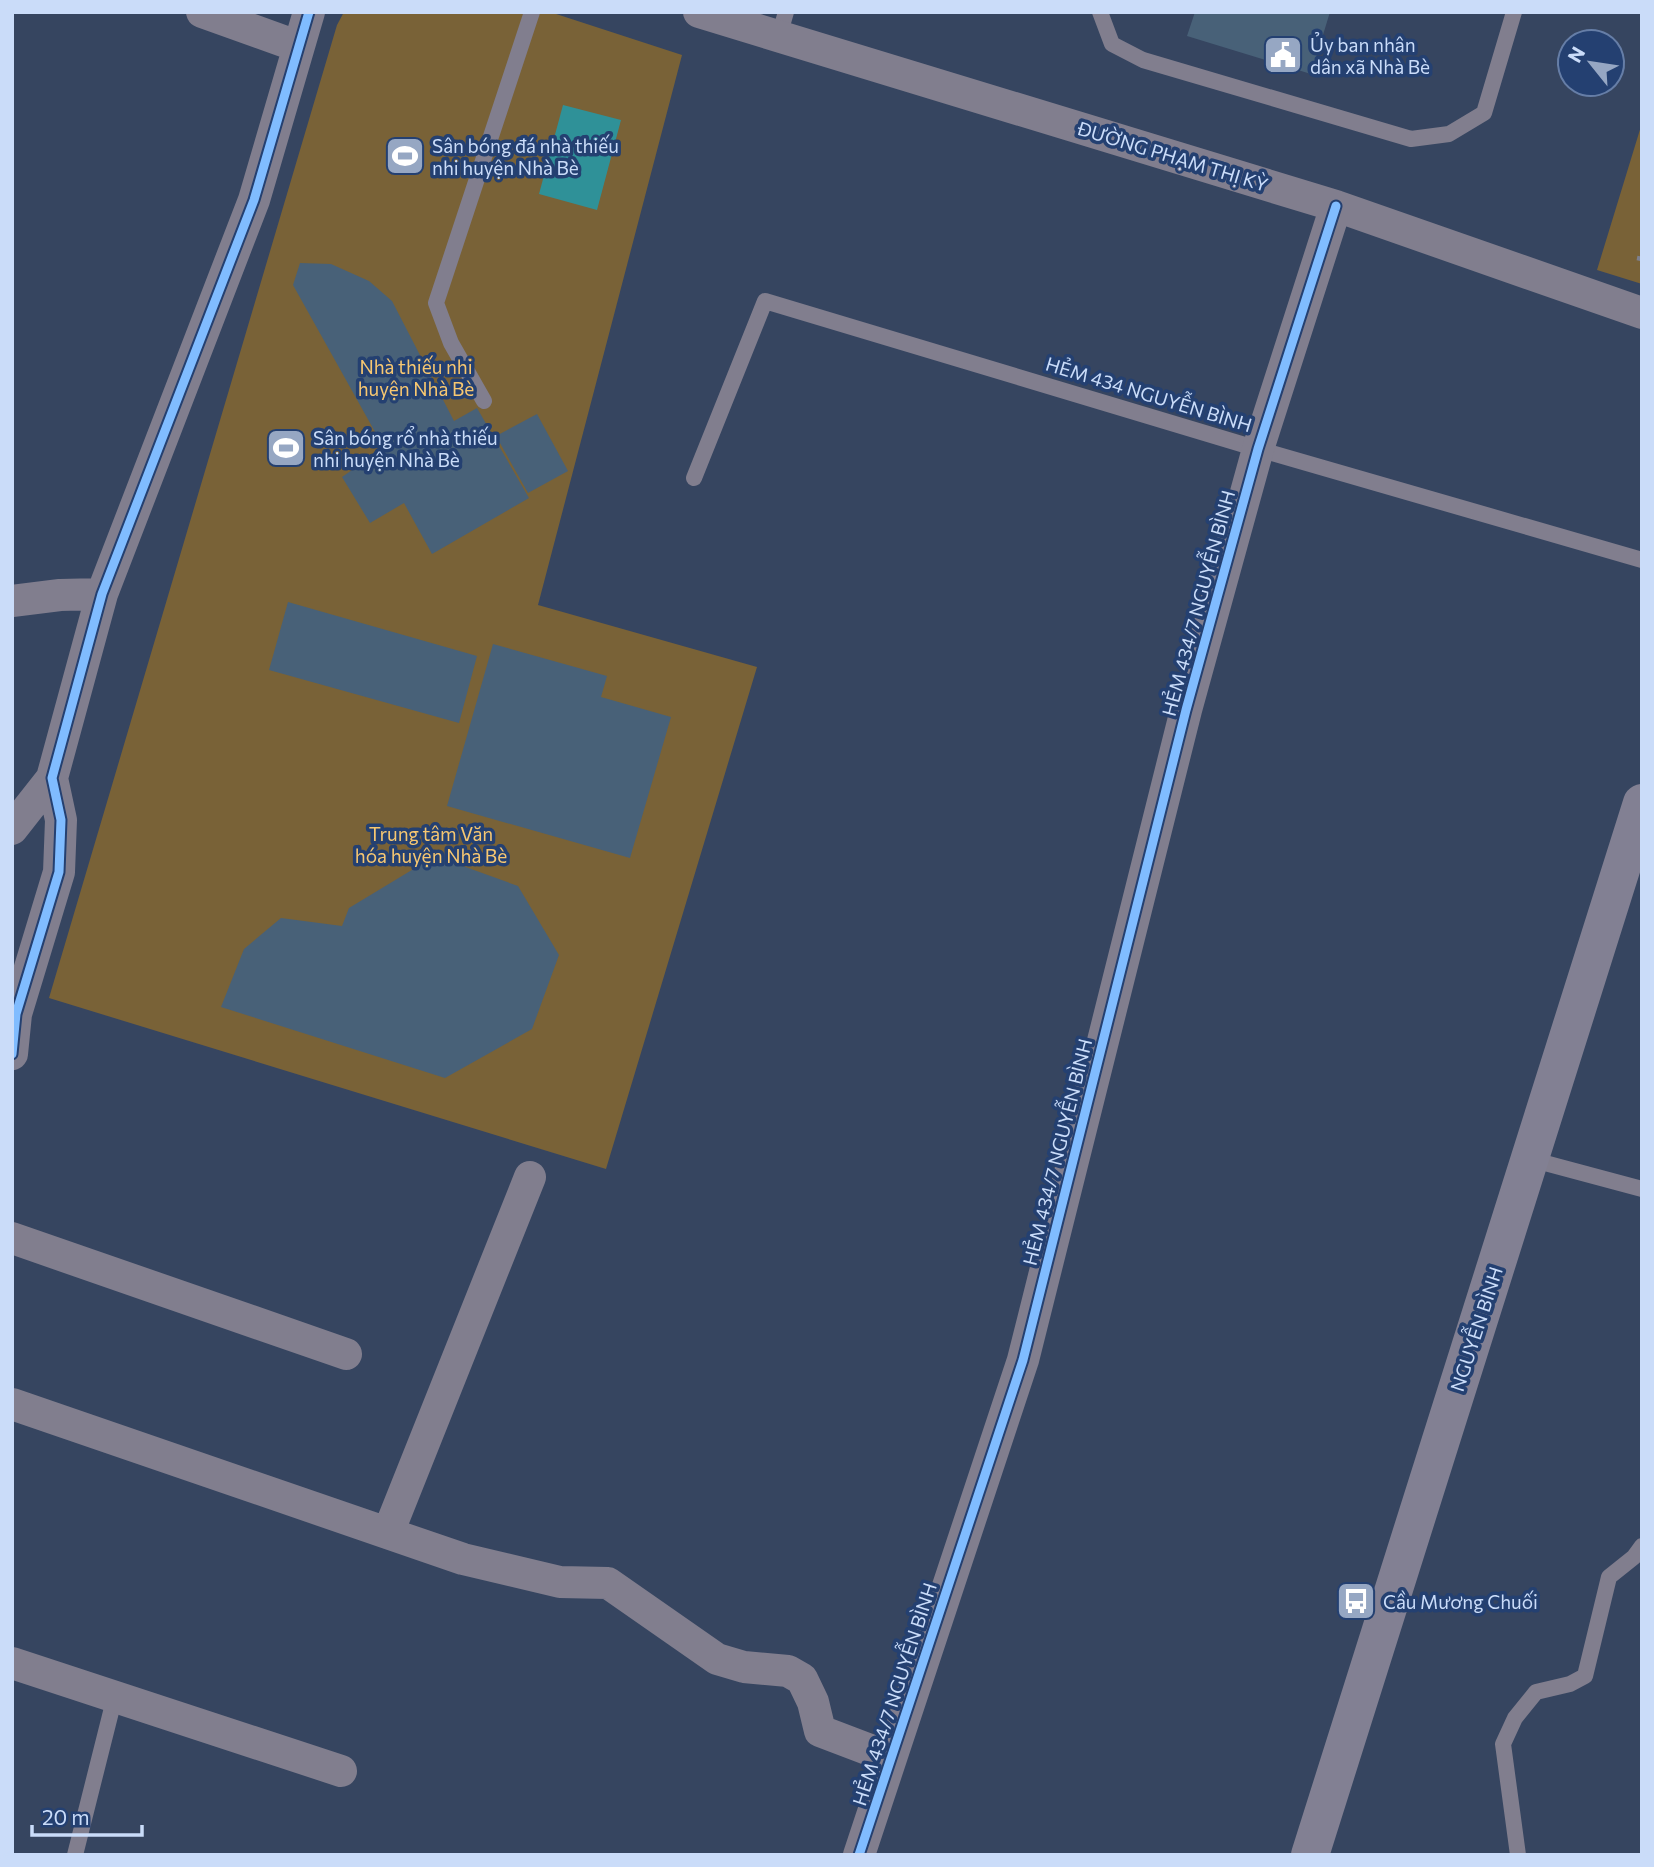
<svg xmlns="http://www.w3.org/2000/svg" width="1654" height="1867" viewBox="0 0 1654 1867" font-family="Commissioner,sans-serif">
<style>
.green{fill:#796237}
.water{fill:#2f9198}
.building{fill:#486178}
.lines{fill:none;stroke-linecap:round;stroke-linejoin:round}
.path{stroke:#7d8090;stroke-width:4.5;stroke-dasharray:5 3.5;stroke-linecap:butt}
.lane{stroke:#817e8e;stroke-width:16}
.street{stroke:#817e8e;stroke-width:32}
.secondary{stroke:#828093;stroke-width:38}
.cycleway-casing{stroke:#244071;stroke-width:13}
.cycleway{stroke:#80bcff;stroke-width:9}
.labels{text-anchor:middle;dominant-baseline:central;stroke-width:7;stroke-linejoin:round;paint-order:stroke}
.poi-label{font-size:19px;fill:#cadcf9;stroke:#244071;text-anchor:start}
.street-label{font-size:19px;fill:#cadcf9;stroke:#244071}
.park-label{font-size:19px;fill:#f7c771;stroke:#244071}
</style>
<rect width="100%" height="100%" fill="#364560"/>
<path class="green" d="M344 12H550L682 55 538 605 757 667 606 1169 49 998 337 25Z
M1642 123V284L1597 270Z"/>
<path class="water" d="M563 105 621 120 597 210 539 194Z"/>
<path class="building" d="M1195 12H1330L1311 74 1187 36Z
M300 263 331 264 369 281 392 301 454 421 477 408 529 498 432 554 404 503 370 523 342 477 384 448 293 285Z
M537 414 568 471 528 493 496 436Z
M288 602 477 656 459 723 269 670Z
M493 644 607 676 601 697 671 717 630 858 447 806Z
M435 856 518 886 559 955 532 1029 445 1078 221 1007 244 949 281 918 342 926 349 908Z"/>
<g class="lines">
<path class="path" d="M1637 258 1642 259"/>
<path class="lane" d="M1100 12 1112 44 1143 60 1411 139 1449 134 1484 113 1514 12
M779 36 786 12
M484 401 451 343 436 303 532 12
M694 478 765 301 1258 449 1642 560
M1530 1159 1642 1189
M75 1855 115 1696
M1518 1855 1503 1744 1515 1718 1536 1692 1570 1684 1585 1676 1609 1577 1634 1557 1642 1546"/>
<path class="street" d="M202 12 297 46
M699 12 1336 206 1642 313
M12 601 60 595 102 594
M12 829 52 778
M12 1054 16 1014 59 872 61 820 52 778 102 594 254 200 309 12
M12 1238 346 1354
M12 1404 463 1559 560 1582 608 1583 717 1659 744 1667 788 1671 802 1679 813 1702 820 1731 891 1758
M388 1533 530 1177
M12 1663 341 1771
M859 1855 1023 1360 1186 710 1258 449 1336 206"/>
<path class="secondary" d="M1310 1855 1642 803"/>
<g class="cycleway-casing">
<path id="cycleway" d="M12 1054 16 1014 59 872 61 820 52 778 102 594 254 200 309 12
M859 1855 1023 1360 1186 710 1258 449 1336 206"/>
</g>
<use href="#cycleway" class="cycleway"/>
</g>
<defs>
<g id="civic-square" transform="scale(2.0125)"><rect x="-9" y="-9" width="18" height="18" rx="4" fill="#96a7c3" stroke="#244071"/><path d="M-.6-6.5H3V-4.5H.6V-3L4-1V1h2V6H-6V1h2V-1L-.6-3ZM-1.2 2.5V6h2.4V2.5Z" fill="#fff"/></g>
<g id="stadium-square" transform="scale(2.0125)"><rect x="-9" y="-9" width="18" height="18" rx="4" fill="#96a7c3" stroke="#244071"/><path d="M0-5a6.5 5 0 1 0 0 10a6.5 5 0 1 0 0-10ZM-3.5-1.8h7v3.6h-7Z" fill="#fff"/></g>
<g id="bus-square" transform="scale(2.0125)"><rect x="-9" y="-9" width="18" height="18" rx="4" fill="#96a7c3" stroke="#244071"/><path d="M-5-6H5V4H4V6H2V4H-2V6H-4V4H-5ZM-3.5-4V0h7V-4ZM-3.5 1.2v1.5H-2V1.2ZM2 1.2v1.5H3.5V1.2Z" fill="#fff"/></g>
</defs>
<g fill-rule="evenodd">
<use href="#civic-square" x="1283" y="55"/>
<use href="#stadium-square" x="405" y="156"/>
<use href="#stadium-square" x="286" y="448"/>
<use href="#bus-square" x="1356" y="1601"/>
</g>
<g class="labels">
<g class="poi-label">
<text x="1310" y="44">Ủy ban nhân<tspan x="1310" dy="22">dân xã Nhà Bè</tspan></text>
<text x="432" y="145">Sân bóng đá nhà thiếu<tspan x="432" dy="22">nhi huyện Nhà Bè</tspan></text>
<text x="313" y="437">Sân bóng rổ nhà thiếu<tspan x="313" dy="22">nhi huyện Nhà Bè</tspan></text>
<text x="1383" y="1601">Cầu Mương Chuối</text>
</g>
<g class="street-label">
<text transform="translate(1173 156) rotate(17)">ĐƯỜNG PHẠM THỊ KỲ</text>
<text transform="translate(1149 394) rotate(17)">HẺM 434 NGUYỄN BÌNH</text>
<text transform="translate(1198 603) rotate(-75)">HẺM 434/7 NGUYỄN BÌNH</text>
<text transform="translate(1057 1152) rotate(-76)">HẺM 434/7 NGUYỄN BÌNH</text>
<text transform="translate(1476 1329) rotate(-72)">NGUYỄN BÌNH</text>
<text transform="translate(894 1694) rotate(-72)">HẺM 434/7 NGUYỄN BÌNH</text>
</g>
<g class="park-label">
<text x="416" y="366">Nhà thiếu nhi<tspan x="416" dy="22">huyện Nhà Bè</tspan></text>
<text x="431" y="833">Trung tâm Văn<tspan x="431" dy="22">hóa huyện Nhà Bè</tspan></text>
</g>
</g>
<rect width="1654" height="1867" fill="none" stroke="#cadcf9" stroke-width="28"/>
<g transform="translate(1591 63) rotate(300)"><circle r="33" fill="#244071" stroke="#667ea7" stroke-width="2"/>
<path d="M0-5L12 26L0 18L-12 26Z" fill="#96a7c3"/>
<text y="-10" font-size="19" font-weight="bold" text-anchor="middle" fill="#cadcf9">N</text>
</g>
<path d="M32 1825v10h110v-10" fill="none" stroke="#cadcf9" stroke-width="3.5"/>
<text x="42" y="1825" font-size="21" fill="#cadcf9" stroke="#244071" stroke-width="5" paint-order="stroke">20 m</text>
</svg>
